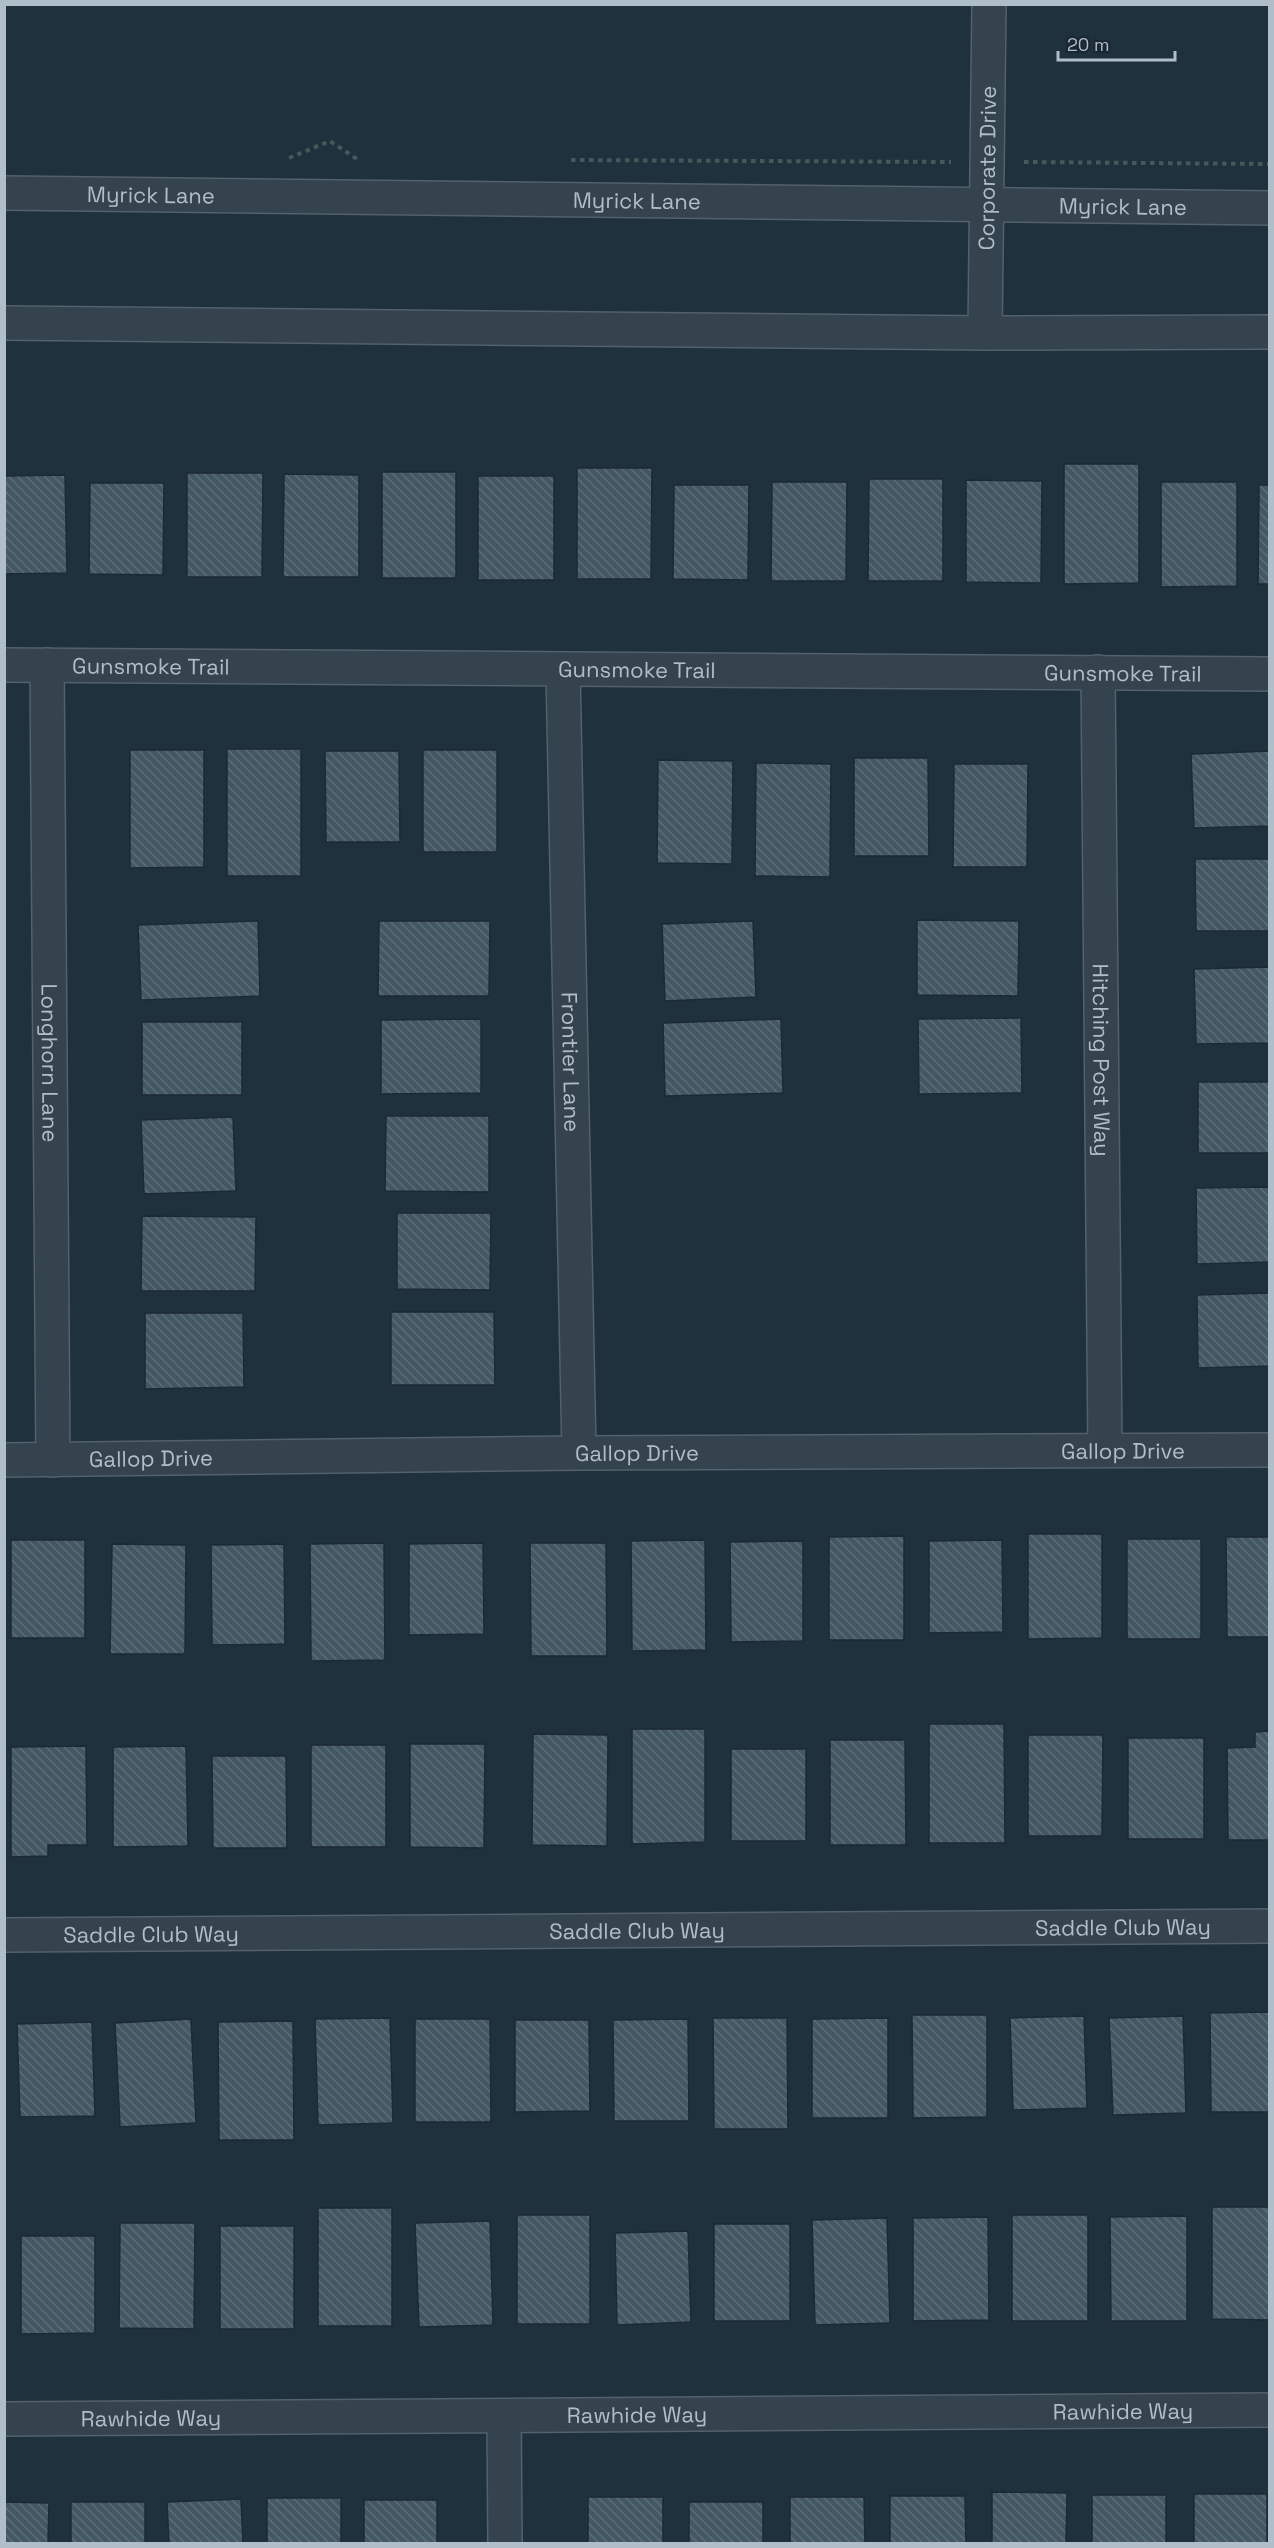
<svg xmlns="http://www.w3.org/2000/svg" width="1274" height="2548" viewBox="0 0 1274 2548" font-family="'Space Grotesk',sans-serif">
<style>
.building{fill:url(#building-back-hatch);stroke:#1b2a35;stroke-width:1.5}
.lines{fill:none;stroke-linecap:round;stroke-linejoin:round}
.minor-casing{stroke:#52616c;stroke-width:36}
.tertiary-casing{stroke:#52616c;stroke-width:36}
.path{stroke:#405b5a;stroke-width:4;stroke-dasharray:4.5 4.5;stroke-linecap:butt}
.minor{stroke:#34434e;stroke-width:33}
.tertiary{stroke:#34434e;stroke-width:33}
.labels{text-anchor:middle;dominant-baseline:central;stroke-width:6;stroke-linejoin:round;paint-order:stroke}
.street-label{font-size:22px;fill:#b0bec9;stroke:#1a2833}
</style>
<defs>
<pattern id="building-back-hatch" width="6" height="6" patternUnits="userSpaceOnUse" patternTransform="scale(1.5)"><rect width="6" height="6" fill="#445764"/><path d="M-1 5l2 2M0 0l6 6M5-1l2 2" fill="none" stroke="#5c6d79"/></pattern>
</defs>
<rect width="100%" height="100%" fill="#20313e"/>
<path class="building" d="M1064 464H1139V583L1064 584Z
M577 468H652L651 579H577Z
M382 472H456V578H382Z
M187 473H263L262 577H187Z
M284 474 359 475V577H283Z
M65 475 67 573 4 574V476Z
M478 476H554V580H478Z
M869 479H943V581H868Z
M966 480 1042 481 1041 583 966 582Z
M772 482H847L846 581H771Z
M1161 482H1237V586L1161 587Z
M90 483H164L163 575 89 574Z
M674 485H749L748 580 673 579Z
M1259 485H1270V584H1258Z
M227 749H301V876H227Z
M130 750H204V867L130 868Z
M423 750H497V852H423Z
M325 751H399L400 842H326Z
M1270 751V826L1194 828 1191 754Z
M854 758H928L929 856H854Z
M658 760 733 761 732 864 657 863Z
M756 763 831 764 830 877 755 876Z
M954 764H1028L1027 867H953Z
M1195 859H1270V931H1196Z
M917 920 1019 921 1018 996 917 995Z
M258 921 260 996 141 1000 138 925Z
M379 921H490L489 996H378Z
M753 921 756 997 665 1001 662 924Z
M1270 967V1043L1196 1044 1194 969Z
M1021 1018 1022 1093 919 1094 918 1019Z
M481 1019V1093L381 1094V1020Z
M781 1019 783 1093 665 1096 663 1023Z
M142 1022H242V1095H142Z
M1198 1082H1270V1153H1198Z
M386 1116H489V1192L385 1191Z
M233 1117 236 1191 144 1194 141 1120Z
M1270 1187V1262L1197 1264 1196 1188Z
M397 1213H491L490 1290 397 1289Z
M142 1216 256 1217 255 1291H141Z
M1270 1293V1366L1198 1368 1197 1295Z
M391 1312H494L495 1385H391Z
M145 1313H243L244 1387 145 1389Z
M1028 1534H1102V1638L1028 1639Z
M904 1536V1640H829V1537Z
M1226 1537H1270V1637H1227Z
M1127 1539H1201V1639H1127Z
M11 1540H85V1638H11Z
M705 1540 706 1650 632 1651 631 1541Z
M1002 1540 1003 1632 929 1633V1541Z
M803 1541V1641L731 1642 730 1542Z
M384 1543 385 1660 311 1661 310 1544Z
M483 1543 484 1634 409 1635V1544Z
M530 1543H606L607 1656H531Z
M112 1544 186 1545 185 1654H110Z
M284 1544 285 1644 212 1645 211 1545Z
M929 1724H1004L1005 1843H929Z
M632 1729H705V1842L632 1844Z
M1270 1731V1840H1228L1227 1748 1255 1747V1732Z
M533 1734 608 1735 607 1846 532 1845Z
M1028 1735H1103L1102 1836H1028Z
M1128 1738H1204V1839H1128Z
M830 1740H905L906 1845H830Z
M410 1744H485L484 1848 410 1847Z
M311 1745H386V1847H311Z
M86 1746 87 1845H48V1856L11 1857V1747Z
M186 1746 188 1846 113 1847V1747Z
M731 1749H806V1841H731Z
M212 1756H286L287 1848H213Z
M1270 2012V2112H1211L1210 2013Z
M912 2015H987V2117L913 2118Z
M1084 2016 1087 2108 1013 2110 1010 2018Z
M1183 2016 1186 2113 1113 2115 1109 2018Z
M390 2018 393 2123 318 2125 315 2019Z
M713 2018H787L788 2129H714Z
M888 2018V2118H812V2019Z
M191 2019 196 2123 120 2127 115 2023Z
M415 2019H490L491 2122H415Z
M688 2019 689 2121H614L613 2020Z
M515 2020H589L590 2111 515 2112Z
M293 2021 294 2140H219L218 2022Z
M92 2022 95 2116 20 2117 17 2024Z
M1212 2207H1270V2320L1212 2319Z
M318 2208H392V2326H318Z
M517 2215H590V2324H517Z
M1012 2215H1088V2321H1012Z
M1187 2216V2321H1111L1110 2217Z
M988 2217 989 2320 913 2321V2218Z
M887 2218 890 2323 815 2325 812 2220Z
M490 2221 493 2325 419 2327 415 2223Z
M120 2223H195L194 2329 119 2328Z
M714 2224H790V2321H714Z
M220 2226H294V2329H220Z
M688 2231 691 2322 617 2325 615 2233Z
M21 2236H95V2333L21 2334Z
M992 2492 1067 2493 1066 2544H992Z
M1194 2494H1267V2544H1194Z
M1092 2495H1166V2544H1092Z
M890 2496H965L966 2544H890Z
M588 2497H663V2544H588Z
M790 2497H864L865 2544H790Z
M267 2498H341V2544H267Z
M241 2499 243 2544H169L167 2502Z
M364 2500H437V2544H364Z
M4 2502 49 2503 48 2544H4Z
M71 2502H145V2544H71Z
M689 2502H763V2544H689Z"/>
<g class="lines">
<g class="minor-casing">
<g id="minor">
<path id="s1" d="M985 333 989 4"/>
<path id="s2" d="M4 665 1270 674"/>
<path id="s3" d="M47 665 53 1460"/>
<path id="s4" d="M563 670 579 1453"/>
<path id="s5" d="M1098 672 1105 1450"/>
<path id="s6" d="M4 1460 579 1453 1270 1450"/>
<path id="s7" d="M4 1935 1270 1926"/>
<path d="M504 2416 505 2544"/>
<path id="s8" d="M4 2419 1270 2410"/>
</g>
</g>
<g class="tertiary-casing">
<g id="tertiary">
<path id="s9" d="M4 193 1270 208"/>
<path d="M4 323 985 333 1270 332"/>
</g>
</g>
<path class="path" d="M289 158 330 141 357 159
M571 160 951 162
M1024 162 1270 164"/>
<use href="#minor" class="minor"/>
<use href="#tertiary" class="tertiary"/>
</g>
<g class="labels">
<g class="street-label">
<text stroke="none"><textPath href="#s1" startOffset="165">Corporate Drive</textPath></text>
<text stroke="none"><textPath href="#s9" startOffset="147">Myrick Lane</textPath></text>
<text stroke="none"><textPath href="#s9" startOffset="633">Myrick Lane</textPath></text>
<text stroke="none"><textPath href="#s9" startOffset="1119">Myrick Lane</textPath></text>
<text stroke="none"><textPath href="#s2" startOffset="147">Gunsmoke Trail</textPath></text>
<text stroke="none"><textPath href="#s2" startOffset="633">Gunsmoke Trail</textPath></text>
<text stroke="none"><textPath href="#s2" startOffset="1119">Gunsmoke Trail</textPath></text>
<text stroke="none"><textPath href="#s4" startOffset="392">Frontier Lane</textPath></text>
<text stroke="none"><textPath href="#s5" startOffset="388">Hitching Post Way</textPath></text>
<text stroke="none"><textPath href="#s3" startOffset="398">Longhorn Lane</textPath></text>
<text stroke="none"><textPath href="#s6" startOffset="1119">Gallop Drive</textPath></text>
<text stroke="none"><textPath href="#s6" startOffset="633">Gallop Drive</textPath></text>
<text stroke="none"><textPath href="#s6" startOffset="147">Gallop Drive</textPath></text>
<text stroke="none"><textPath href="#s7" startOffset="1119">Saddle Club Way</textPath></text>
<text stroke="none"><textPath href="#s7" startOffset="633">Saddle Club Way</textPath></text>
<text stroke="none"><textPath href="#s7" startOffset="147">Saddle Club Way</textPath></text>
<text stroke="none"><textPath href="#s8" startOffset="1119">Rawhide Way</textPath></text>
<text stroke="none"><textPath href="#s8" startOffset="633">Rawhide Way</textPath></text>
<text stroke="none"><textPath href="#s8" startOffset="147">Rawhide Way</textPath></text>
</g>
</g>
<rect width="1274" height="2548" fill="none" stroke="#b0bec9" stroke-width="12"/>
<path d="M1058 51v9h117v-9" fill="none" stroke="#b0bec9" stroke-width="3"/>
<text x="1067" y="51" font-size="18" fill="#b0bec9" stroke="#1a2833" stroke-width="4.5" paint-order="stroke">20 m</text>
</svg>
